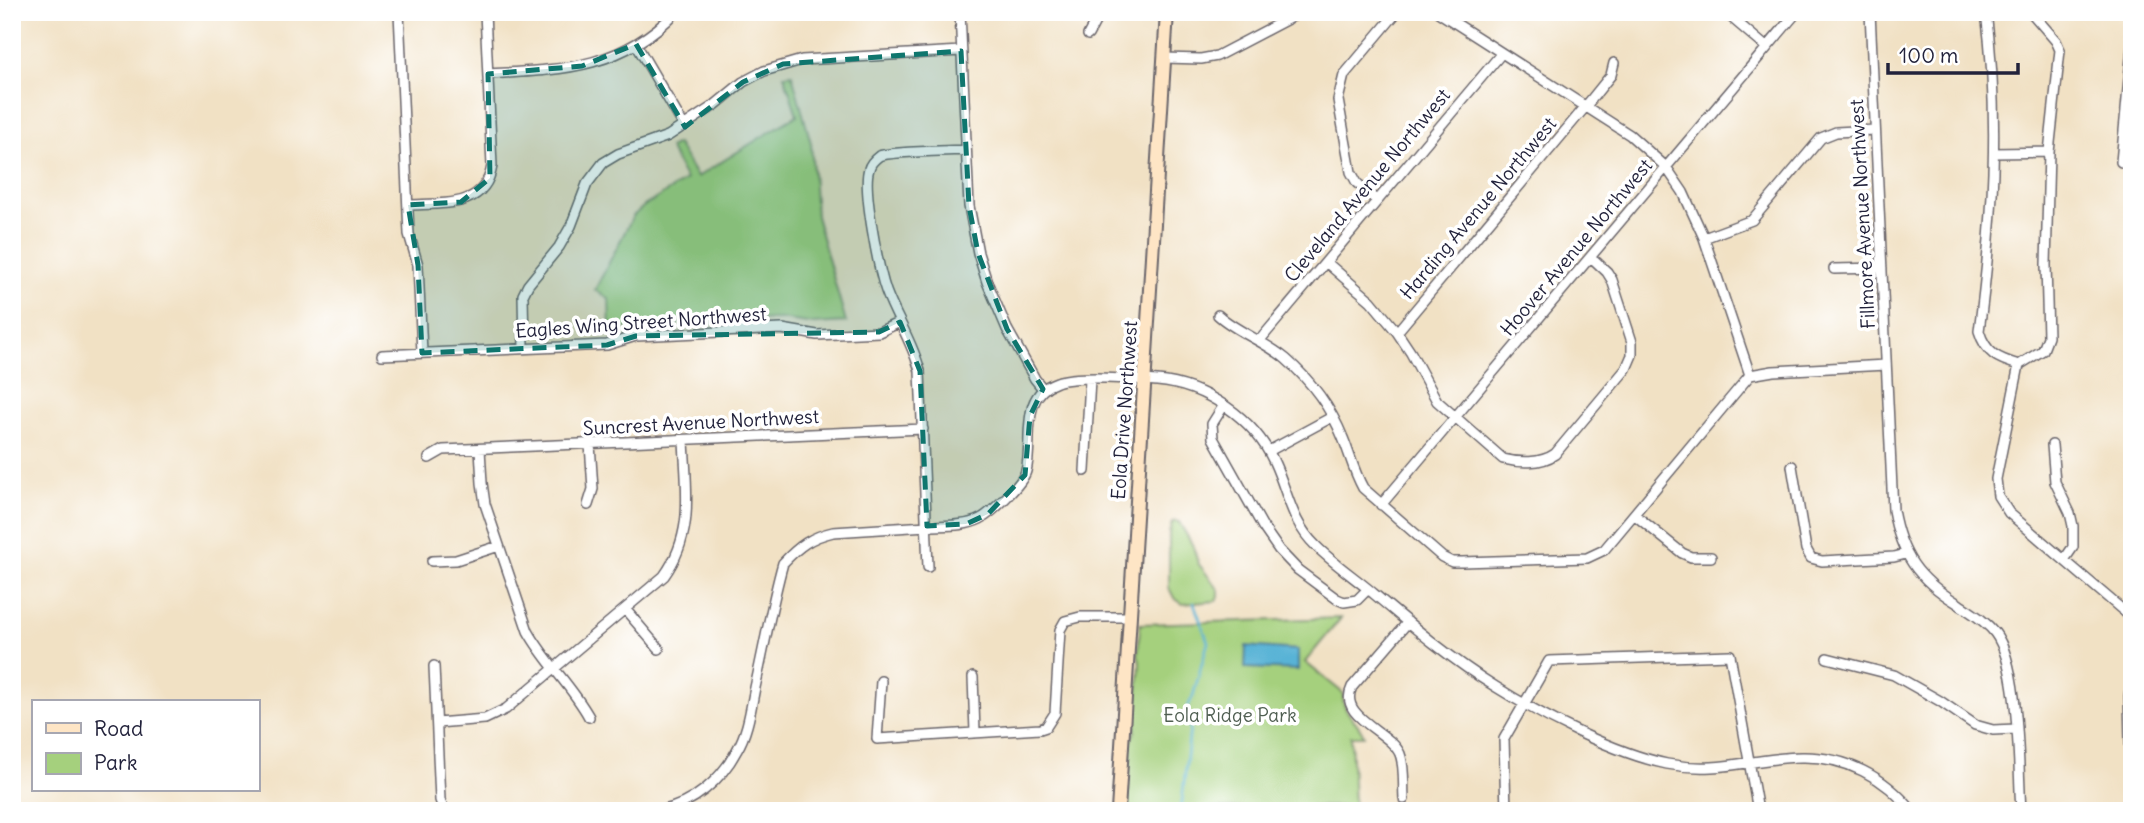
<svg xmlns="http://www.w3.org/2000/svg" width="2144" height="823" viewBox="0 0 2144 823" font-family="Delius,sans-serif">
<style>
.green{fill:#a5d07d;stroke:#64795c;stroke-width:2}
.water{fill:#58b3d6;stroke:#3d6a88;stroke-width:2}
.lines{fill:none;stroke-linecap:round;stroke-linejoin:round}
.stream{stroke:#58b3d6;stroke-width:2.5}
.street-casing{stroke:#6a656b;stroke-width:12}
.secondary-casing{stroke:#6a656b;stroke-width:16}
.street{stroke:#fff;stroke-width:9}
.secondary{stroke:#fee5c5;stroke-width:12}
.marked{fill:#0f766e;fill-opacity:0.2;stroke:#0f766e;stroke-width:5;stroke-dasharray:14 9;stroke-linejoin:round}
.labels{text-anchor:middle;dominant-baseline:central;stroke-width:7;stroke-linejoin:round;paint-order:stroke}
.street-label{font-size:19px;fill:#22223b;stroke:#fff}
.park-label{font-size:19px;fill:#505f52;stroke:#fff}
</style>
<rect width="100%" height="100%" fill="#fff"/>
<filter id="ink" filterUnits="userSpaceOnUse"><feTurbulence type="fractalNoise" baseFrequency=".0143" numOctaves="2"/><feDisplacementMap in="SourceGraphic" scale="14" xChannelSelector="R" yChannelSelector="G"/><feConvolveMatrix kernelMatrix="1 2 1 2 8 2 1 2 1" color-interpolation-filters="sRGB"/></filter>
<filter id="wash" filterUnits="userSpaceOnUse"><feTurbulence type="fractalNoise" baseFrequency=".00686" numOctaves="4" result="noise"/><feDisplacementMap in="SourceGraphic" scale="28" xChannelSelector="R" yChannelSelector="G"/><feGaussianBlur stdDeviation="1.57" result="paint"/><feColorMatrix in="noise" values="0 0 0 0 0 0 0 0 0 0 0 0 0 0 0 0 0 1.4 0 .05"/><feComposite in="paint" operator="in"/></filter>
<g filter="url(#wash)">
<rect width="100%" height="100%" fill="#f1e1c4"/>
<path class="green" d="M792 74 811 143 816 216 846 322 814 324 780 319 638 325 610 332 609 299 595 290 633 216 644 206 686 180 669 148 677 144 697 177 797 115 784 75Z
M1175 521 1179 522 1193 546 1198 563 1219 590V597L1216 601 1183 604 1174 598 1169 588V533L1172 523Z
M1341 618 1305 662 1343 693C1342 716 1357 717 1364 736H1351L1354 806 1127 810 1131 740 1135 731 1140 663 1138 654 1140 624Z"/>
<path class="water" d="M1246 646 1298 650V670L1245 668Z"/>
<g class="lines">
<path class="stream" d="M1181 811 1190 728 1186 711 1193 696 1208 642 1194 603"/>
</g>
</g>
<g filter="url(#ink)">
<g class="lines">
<g class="street-casing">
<path id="street" d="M399 12 409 234 418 265 422 353
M960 12 969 206 978 253 987 282 1007 329 1035 379 1043 389
M1438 12 1630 135 1666 167 1683 192 1704 238 1750 375
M1725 12 1766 47
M1870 12 1893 510C1901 555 1918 579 1957 603 1970 612 1985 620 1995 633 2020 666 2018 767 2021 811
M1986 12C2000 119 1993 225 1979 331 1986 354 1998 359 2019 365
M1088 35 1096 20V12
M636 44 684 126
M1164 58 1201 59 1217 56 1301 12
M488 74C562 70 621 69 676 12
M1994 153 2049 152
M2121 162 2132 47
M1377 201 1357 183 1351 172 1338 100 1344 75 1397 12
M408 205C442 203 485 209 492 166L485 12
M1704 238 1752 220 1821 138 1836 132 1875 130
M1326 262 1371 301 1397 332 1411 353 1437 401 1503 459C1519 463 1541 464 1555 454L1626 369 1632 355V342L1612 280 1607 272 1591 257
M1834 269 1882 268
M1218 315C1238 333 1265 341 1286 359 1310 380 1331 408 1343 438 1350 455 1354 472 1363 488L1442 557 1452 562H1462L1587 558 1604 550 1750 375 1773 371 1886 365
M1397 332 1586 106 1611 75 1614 63
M1260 340 1501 54
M524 348 523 295 528 285 559 247 571 226 587 184 603 163 618 154 668 136 715 105 743 82 764 71 802 60 961 51
M382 355 607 345 636 336 782 329 817 335 879 332 900 322
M2019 365 2043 350 2048 337 2046 265 2049 152 2060 50 2056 41 2031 12
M2019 365 1996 479 1998 496 2009 513 2132 618
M1224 405 1212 424 1213 438 1263 527 1279 550 1298 570 1337 599 1344 602 1357 600 1368 589
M2052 445 2055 482 2070 513 2073 526V547L2064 560
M480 449 482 483 485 504 528 631C545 662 572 686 589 717
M1269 451 1332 417
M429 458 443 450 923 429
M1792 466 1806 549 1811 558 1822 561 1894 557 1906 554
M1085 471 1090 379
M588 505 593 489 590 444
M1381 505 1797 12
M1635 515 1682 553 1691 557H1711
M432 561 456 560 499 546
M928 567 920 371C913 343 896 318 886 291 879 271 862 187 869 169 870 164 875 159 879 156 890 151 949 151 966 150
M625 609 659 649
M1827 658 1894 675 1940 701 1975 725 1993 730 2016 729
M434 666 440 800 444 811
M973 677 975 732
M881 681 877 739 1040 729 1046 727 1055 713 1060 630 1065 621 1080 617H1130
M437 723 485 719 506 709 664 576C695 533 686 490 684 440
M2131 789 2129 696 2132 678
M1404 799C1403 785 1405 767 1400 754 1390 731 1337 717 1352 687L1408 622
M660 811C694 804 721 780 737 750 749 730 751 705 756 683 765 643 772 602 783 563 799 546 811 537 833 532 864 530 896 528 927 526 945 525 964 527 980 519 992 513 1023 483 1026 471 1034 441 1018 395 1057 382 1075 375 1136 379 1157 381 1205 385 1254 418 1274 462 1288 492 1291 522 1316 546 1333 563 1354 577 1373 593 1412 626 1452 660 1496 687 1542 716 1614 753 1667 764 1719 774 1753 758 1801 757 1845 756 1885 777 1912 811
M1506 811 1504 739 1549 661 1730 655 1758 811"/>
</g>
<g class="secondary-casing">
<path id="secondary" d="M1118 811 1167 12"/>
</g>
<use href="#street" class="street"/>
<use href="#secondary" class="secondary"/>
</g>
</g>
<path class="marked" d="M636 44 685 127 743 82 783 64 961 51 969 206 978 253 1007 329 1043 389 1030 416 1025 475 988 514 966 524 927 526 920 371 900 322 879 332 636 336 607 345 422 353 418 265 408 205 461 202 490 178 488 74 582 66Z"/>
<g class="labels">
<g class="street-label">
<text transform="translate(1367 185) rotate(-50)">Cleveland Avenue Northwest</text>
<text transform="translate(1478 208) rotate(-50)">Harding Avenue Northwest</text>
<text transform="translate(1862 214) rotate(-93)">Fillmore Avenue Northwest</text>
<text transform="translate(1576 247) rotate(-50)">Hoover Avenue Northwest</text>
<text transform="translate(641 322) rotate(-4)">Eagles Wing Street Northwest</text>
<text transform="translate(1124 410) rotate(-86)">Eola Drive Northwest</text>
<text transform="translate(701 422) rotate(-3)">Suncrest Avenue Northwest</text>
</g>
<g class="park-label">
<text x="1230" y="715">Eola Ridge Park</text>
</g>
</g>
<rect width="2144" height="823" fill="none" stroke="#fff" stroke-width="42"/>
<rect x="32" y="700" width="228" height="91" fill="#ffffff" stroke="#a7a7b1" stroke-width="2"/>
<rect x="46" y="723" width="35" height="10" fill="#fee5c5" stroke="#a7a7b1" stroke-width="2"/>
<text x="94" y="736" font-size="21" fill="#22223b">Road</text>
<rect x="46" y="753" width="35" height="21" fill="#a5d07d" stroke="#a7a7b1" stroke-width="2"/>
<text x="94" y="770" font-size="21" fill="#22223b">Park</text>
<path d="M1888 63v10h130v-10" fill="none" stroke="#22223b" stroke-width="3.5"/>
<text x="1899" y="63" font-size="21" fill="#22223b" stroke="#ffffff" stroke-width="5" paint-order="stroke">100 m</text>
</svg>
